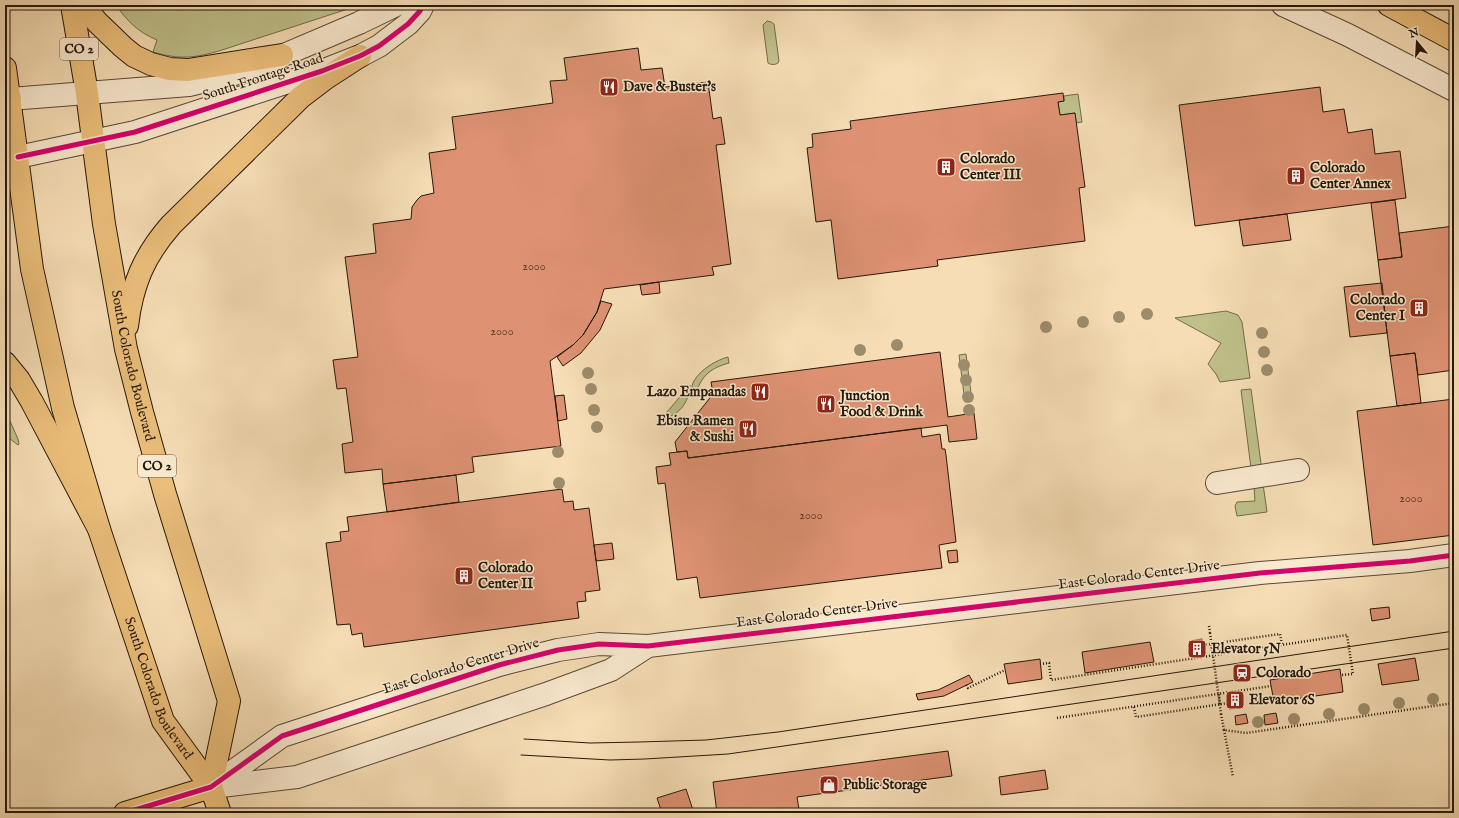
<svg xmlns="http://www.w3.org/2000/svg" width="1459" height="818" viewBox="0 0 1459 818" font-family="'IM FELL English',serif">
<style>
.green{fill:#bfc08b;stroke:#726c4a}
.building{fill:#de9273;stroke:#25180a}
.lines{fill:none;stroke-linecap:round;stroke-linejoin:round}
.minor-casing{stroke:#594935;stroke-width:24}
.major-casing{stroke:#25180a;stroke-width:24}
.highway-casing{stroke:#25180a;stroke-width:24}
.path{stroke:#25180a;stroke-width:2.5;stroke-dasharray:1 2;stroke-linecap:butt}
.minor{stroke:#f9e9cf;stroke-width:22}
.major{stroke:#ebbe7a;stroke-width:22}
.highway{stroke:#ebbe7a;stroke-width:22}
.tram{stroke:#25180a;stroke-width:1}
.path-bridge{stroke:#25180a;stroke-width:2.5;stroke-dasharray:1 2;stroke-linecap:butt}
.cycleway-casing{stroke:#f9e9cf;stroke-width:8}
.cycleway{stroke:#d6006c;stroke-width:5}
.tree{fill:#9c8c6c}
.labels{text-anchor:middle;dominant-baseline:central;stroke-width:3;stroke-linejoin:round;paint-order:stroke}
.number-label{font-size:12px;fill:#533624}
.shield{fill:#f9e9cf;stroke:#655745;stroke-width:1}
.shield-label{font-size:13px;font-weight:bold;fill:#25180a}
.street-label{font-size:14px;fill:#25180a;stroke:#f9e9cf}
.poi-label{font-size:14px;font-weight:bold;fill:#25180a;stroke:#f9e9cf;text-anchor:start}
</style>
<rect width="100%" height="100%" fill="#f6ddb5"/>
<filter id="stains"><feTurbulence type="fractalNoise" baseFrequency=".005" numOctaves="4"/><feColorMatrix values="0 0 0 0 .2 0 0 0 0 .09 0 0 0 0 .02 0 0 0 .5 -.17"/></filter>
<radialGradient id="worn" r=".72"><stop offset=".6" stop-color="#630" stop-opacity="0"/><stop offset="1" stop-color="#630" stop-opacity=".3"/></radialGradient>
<path class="green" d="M116 5H360L222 50C196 58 180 60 153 52L157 40C138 32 127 21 116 5Z
M767 21 771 22 774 24 779 61 778 63C775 65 771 65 768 63L763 25Z
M1078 94 1082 122 1076 123 1075 113 1060 115 1058 102 1064 101V96Z
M1226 311 1238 315 1242 322 1250 378 1220 382 1216 374 1208 364 1221 343 1175 318Z
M966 354 972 401 965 402 959 355Z
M728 357 729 363C711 368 702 375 696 393L692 390C692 387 692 384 694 381 700 370 716 360 728 357Z
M690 385C689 403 679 416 661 419Z
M1251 389 1262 471 1251 468 1241 390Z
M5 410 18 439 19 444 18 445 5 435Z
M1263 484 1267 512 1237 516 1235 506 1237 502 1255 501 1254 487Z"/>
<path class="building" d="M638 48 641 70 662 68 665 87 708 82 713 119 721 117 725 144 716 145 731 264 712 267 714 275 604 289 597 312 583 335 573 345 550 361 561 446 472 457 474 472 456 475 383 484 382 469 345 473 342 444 353 442 346 388 337 389 333 360 358 357 345 257 376 253 373 224 411 219 412 207 417 200 421 196 434 193 429 153 456 149 452 117 553 103 550 81 567 80 564 58Z
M1320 87 1323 112 1344 109 1348 133 1372 129 1375 154 1400 151 1406 198 1195 226 1179 105Z
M1063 93 1064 101 1058 102 1060 115 1075 113 1085 187 1079 188 1085 241 937 260 938 266 838 279 831 220 816 222 807 148 813 147 812 134 851 129 850 121Z
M1395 200 1402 257 1378 260 1371 203Z
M1287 214 1291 240 1243 246 1239 220Z
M1454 226V370L1418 375 1415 353 1390 356 1378 260 1402 257 1399 233Z
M659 282 660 293 642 295 640 285Z
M1382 283 1387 333 1350 337 1344 287Z
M601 301 612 304 600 330 581 353 563 366 557 357 573 345 583 335 597 312Z
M940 352 948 417 974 413 977 439 949 442 947 425 688 458 687 451 677 452 675 442 713 394 711 382Z
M1415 353 1421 403 1397 406 1390 356Z
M564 395 567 419 558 421 555 396Z
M1454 399V535L1373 545 1357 411Z
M921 428 922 437 940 434 942 449H945L946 455 956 542 939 545 942 568 700 598 697 577 677 580 665 483 658 484 656 467 671 465 669 453 687 451 688 458Z
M456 475 459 502 387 512 383 484Z
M562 489 564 502 573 501 574 510 589 508 600 590 585 592 586 601 577 602 579 618 364 647 362 633 352 635 350 624 337 625 326 543 341 541 340 532 349 531 347 517Z
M612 543 614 559 596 561 594 545Z
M957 550 958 562 949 563 947 551Z
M1389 607 1390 618 1372 621 1370 609Z
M1202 639 1204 652 1191 655 1189 641Z
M1150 642 1154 662 1085 673 1082 652Z
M1415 658 1419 680 1382 685 1378 664Z
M1040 659 1042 679 1008 684 1004 664Z
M1340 669 1343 692 1274 702 1270 680Z
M969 675 973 682 944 696 918 700 916 694 938 690Z
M1241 695 1243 708 1229 709 1227 697Z
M1276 713 1278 723 1265 725 1264 715Z
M1246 714 1248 723 1236 725 1235 716Z
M948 751 952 776 797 797 799 809 764 813H717L713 782Z
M1045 770 1048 789 1001 795 999 777Z
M686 789 694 813H662L657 798Z"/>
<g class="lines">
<g class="minor-casing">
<path id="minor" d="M1283 5 1348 35 1454 90
M10 99 189 85 234 74 258 66 359 23 396 5
M18 157 135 132 322 71 360 56 379 46 408 24 420 11 423 5
M1217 483 1298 470
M211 787 282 736 499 665 558 650 599 644 648 646 1260 573 1410 561 1454 555
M213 787 297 777 546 694 611 670 648 646"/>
</g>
<g class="major-casing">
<g id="major">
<path id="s1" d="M72 5 87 93 104 224 126 349 142 412 165 494 229 701 211 787"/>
<path d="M83 5 97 22 123 47 134 56 151 64 170 69 188 70 282 55"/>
<path id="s2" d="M5 68 32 269 63 408 99 529 163 721 211 787 220 813"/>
<path d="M127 326C132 284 144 256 171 225L301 97 326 78 360 56"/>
<path d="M125 813 211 787"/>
</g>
</g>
<g class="highway-casing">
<path id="highway" d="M1389 5 1454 40
M5 100 10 99
M5 161 18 157
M5 363 19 380 32 402 99 529"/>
</g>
<path class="path" d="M1209 626 1210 633
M1211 644 1213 656
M1203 645 1280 634 1282 645
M1040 664 1049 663 1051 680 1347 635 1353 674 1341 675
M966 685 968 688 1005 670
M1219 694 1220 704
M1134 707 1136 717 1228 703
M1221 714 1224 730 1246 733 1454 703
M1057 718 1271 686
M1224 730 1233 777"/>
<use href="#minor" class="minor"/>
<use href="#major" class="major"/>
<use href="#highway" class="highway"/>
<path class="tram" d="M524 739 590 743 639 742 706 740 778 732 1454 631
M521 755 610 760 645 759 728 754 895 730 1454 648"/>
<path class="path-bridge" d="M1210 633 1221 714"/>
<g class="cycleway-casing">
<path id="cycleway" d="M18 157 135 132 322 71 360 56 379 46 408 24 420 11 423 5
M125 813 211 787 282 736 499 665 558 650 599 644 648 646 1260 573 1410 561 1454 555"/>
</g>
<use href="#cycleway" class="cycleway"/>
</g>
<g class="tree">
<circle cx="1147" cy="314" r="6"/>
<circle cx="1119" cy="317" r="6"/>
<circle cx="1083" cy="322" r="6"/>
<circle cx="1046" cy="327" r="6"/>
<circle cx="1262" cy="333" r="6"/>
<circle cx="897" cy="345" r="6"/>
<circle cx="860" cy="350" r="6"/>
<circle cx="1264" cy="352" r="6"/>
<circle cx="964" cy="365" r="6"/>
<circle cx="1267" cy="370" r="6"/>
<circle cx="588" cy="373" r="6"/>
<circle cx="966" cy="380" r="6"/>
<circle cx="591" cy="389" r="6"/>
<circle cx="968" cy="397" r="6"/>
<circle cx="594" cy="410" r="6"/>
<circle cx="969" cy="410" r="6"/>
<circle cx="597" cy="427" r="6"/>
<circle cx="558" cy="452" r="6"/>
<circle cx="559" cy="483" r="6"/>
<circle cx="1433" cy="699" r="6"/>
<circle cx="1399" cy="703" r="6"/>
<circle cx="1364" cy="709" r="6"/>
<circle cx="1329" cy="714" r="6"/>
<circle cx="1294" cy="719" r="6"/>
<circle cx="1258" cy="722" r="6"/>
</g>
<defs>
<g id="restaurant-square" transform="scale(1)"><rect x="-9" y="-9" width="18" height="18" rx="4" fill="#8f2418" stroke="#f9e9cf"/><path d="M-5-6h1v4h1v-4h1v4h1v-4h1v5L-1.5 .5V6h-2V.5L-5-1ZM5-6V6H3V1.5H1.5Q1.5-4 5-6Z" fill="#fff"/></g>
<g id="building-square" transform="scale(1)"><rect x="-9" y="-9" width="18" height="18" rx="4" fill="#8f2418" stroke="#f9e9cf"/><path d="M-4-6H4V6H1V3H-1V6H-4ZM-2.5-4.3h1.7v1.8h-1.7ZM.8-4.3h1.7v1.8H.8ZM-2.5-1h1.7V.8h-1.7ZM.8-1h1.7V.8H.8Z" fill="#fff"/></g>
<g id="station-square" transform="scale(1)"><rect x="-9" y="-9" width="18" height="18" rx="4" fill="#8f2418" stroke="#f9e9cf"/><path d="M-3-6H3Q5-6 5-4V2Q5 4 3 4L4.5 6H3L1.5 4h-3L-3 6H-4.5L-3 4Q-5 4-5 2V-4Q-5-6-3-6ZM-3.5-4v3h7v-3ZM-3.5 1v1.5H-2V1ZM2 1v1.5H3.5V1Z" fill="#fff"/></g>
<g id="shop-square" transform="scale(1)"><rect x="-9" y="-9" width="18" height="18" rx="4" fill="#8f2418" stroke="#f9e9cf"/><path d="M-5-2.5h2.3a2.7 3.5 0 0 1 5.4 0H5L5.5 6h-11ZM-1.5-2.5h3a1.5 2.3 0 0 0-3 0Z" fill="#fff"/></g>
</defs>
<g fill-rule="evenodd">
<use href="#restaurant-square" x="609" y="87"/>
<use href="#building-square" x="946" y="167"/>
<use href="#building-square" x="1296" y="176"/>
<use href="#building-square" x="1419" y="308"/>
<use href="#restaurant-square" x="760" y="392"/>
<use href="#restaurant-square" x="826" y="404"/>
<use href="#restaurant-square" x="748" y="429"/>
<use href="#building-square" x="464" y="576"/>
<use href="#building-square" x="1197" y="649"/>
<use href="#station-square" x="1242" y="673"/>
<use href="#building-square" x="1235" y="700"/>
<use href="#shop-square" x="829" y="785"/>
</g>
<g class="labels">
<g class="number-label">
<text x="534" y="266">2000</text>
<text x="502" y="331">2000</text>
<text x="1411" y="498">2000</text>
<text x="811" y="515">2000</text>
</g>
<g class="shield">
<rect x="60" y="38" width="38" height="22" rx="3"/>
<rect x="138" y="455" width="38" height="22" rx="3"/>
</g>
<g class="shield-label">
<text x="79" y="49">CO 2</text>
<text x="157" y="466">CO 2</text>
</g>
<g class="street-label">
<text transform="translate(263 77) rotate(-18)">South Frontage Road</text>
<text stroke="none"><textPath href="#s1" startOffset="366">South Colorado Boulevard</textPath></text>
<text transform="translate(1139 575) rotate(-7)">East Colorado Center Drive</text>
<text transform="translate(817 613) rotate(-7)">East Colorado Center Drive</text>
<text transform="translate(461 666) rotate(-17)">East Colorado Center Drive</text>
<text stroke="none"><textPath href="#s2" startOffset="642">South Colorado Boulevard</textPath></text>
</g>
<g class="poi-label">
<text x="623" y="87">Dave &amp; Buster's</text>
<text x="960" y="159">Colorado<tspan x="960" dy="16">Center III</tspan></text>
<text x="1310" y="168">Colorado<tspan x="1310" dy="16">Center Annex</tspan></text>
<text x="1405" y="300" text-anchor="end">Colorado<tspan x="1405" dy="16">Center I</tspan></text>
<text x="746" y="392" text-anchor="end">Lazo Empanadas</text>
<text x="840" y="396">Junction<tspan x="840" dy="16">Food &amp; Drink</tspan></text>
<text x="734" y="421" text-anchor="end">Ebisu Ramen<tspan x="734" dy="16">&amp; Sushi</tspan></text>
<text x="478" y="568">Colorado<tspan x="478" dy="16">Center II</tspan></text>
<text x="1211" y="649">Elevator 5N</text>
<text x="1256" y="673">Colorado</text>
<text x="1249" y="700">Elevator 6S</text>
<text x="843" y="785">Public Storage</text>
</g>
</g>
<rect width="1459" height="818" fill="none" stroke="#f6ddb5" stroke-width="20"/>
<rect x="6" y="6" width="1447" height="806" fill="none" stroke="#25180a" stroke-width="2"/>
<rect x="10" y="10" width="1439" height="798" fill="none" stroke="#25180a"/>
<g transform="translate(1417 42) rotate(342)" stroke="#f9e9cf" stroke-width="3" paint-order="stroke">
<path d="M0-3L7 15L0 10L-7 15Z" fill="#25180a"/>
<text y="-6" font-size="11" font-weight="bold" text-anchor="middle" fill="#25180a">N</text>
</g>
<rect width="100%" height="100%" filter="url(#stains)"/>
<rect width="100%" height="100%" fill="url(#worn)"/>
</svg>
